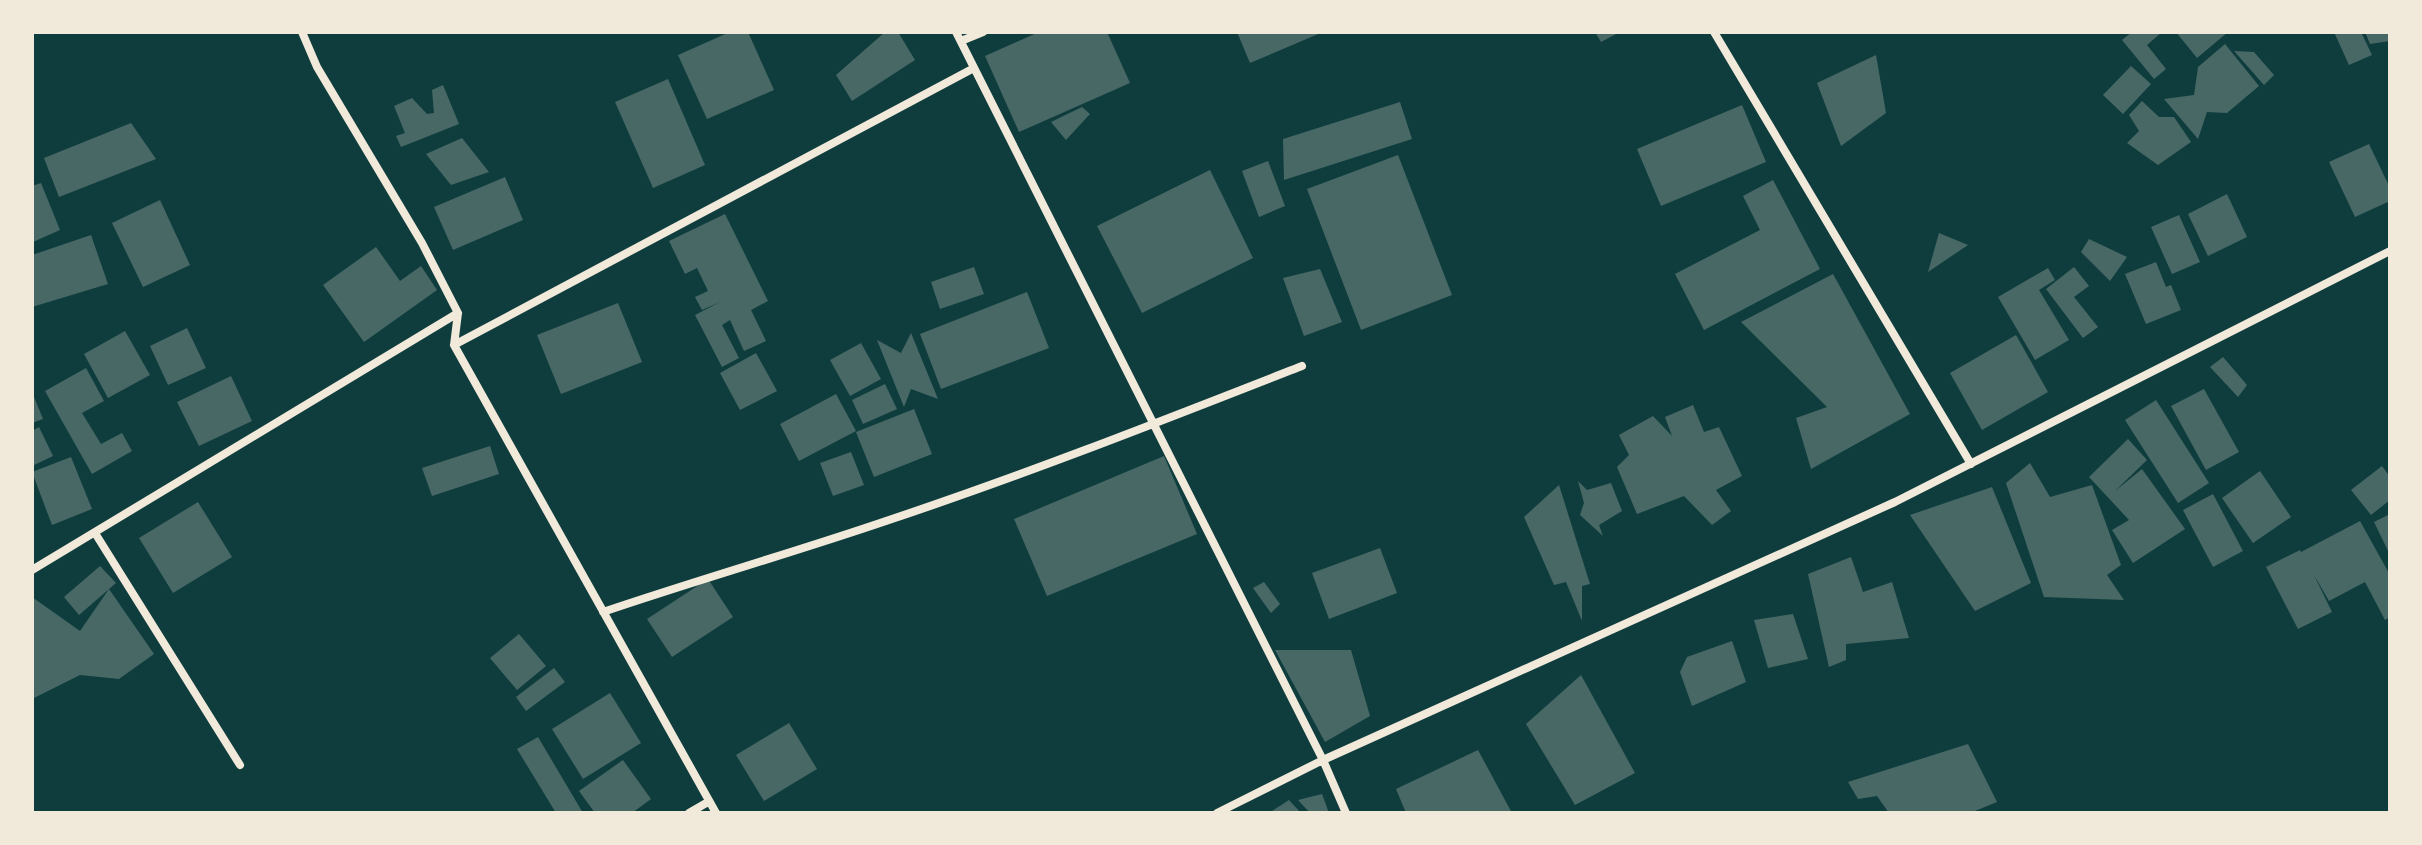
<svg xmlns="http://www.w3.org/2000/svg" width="2422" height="845" viewBox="0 0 2422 845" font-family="Mulish,sans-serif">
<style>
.building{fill:#486865}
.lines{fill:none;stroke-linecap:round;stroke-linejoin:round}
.minor{stroke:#f1e9da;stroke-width:8}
</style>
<rect width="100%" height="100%" fill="#0f3d3e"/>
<path class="building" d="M730 32H748L774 90 707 119 678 55Z
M885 32H898L915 60 852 101 836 75Z
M1039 32H1107L1130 83 1019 132 985 56Z
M1237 32H1323L1250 63Z
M1595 32H1620L1601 42Z
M2132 32H2162L2147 45 2166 69 2154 79 2122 40Z
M2176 32H2228L2197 58Z
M2334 32H2361L2372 55 2349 65Z
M2365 32H2390V41L2370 44Z
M2225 44 2259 86 2227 113 2207 112 2198 139 2164 99 2194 95 2198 67Z
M2234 51 2254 52 2274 75 2264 85Z
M1876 55 1886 113 1841 146 1817 83Z
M2131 66 2151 84 2123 114 2103 95Z
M668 79 705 165 653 188 615 102Z
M443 85 459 124 401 147 396 136 405 133 394 106 412 98 427 114 434 113 432 90Z
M2142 101 2159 117H2174L2191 142 2158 165 2127 143 2139 131 2129 115Z
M1400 102 1412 139 1284 180 1283 139Z
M1742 105 1766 162 1661 206 1637 149Z
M1082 107 1090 114 1066 140 1051 122Z
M131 123 156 159 59 197 44 158Z
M462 138 489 172 451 185 426 154Z
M2369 144 2390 188V201L2355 217 2329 162Z
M1398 155 1452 295 1361 330 1307 189Z
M1268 161 1285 206 1259 217 1242 171Z
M1210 170 1253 258 1142 313 1097 226Z
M505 177 523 220 453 250 434 207Z
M1773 180 1820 269 1704 330 1675 274 1760 230 1743 196Z
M41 183 60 230 33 242 32 186Z
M2227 194 2247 237 2208 256 2188 214Z
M160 200 190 265 143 287 112 223Z
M725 214 768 301 751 310 766 341 744 351 730 320 722 325 739 358 722 367 695 315 720 302 702 310 695 297 708 291 697 268 685 274 669 241Z
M2179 215 2200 262 2172 274 2151 227Z
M1939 233 1968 245 1928 272Z
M91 235 108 284 32 307V255Z
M2089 239 2127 257 2110 281 2081 252Z
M376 247 400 281 421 266 437 290 364 342 323 285Z
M2156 262 2166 287 2171 285 2181 310 2146 324 2125 274Z
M974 267 984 294 940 309 931 282Z
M2074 267 2089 286 2074 297 2098 327 2083 338 2046 289Z
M2048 268 2055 280 2039 290 2069 340 2035 360 1998 297Z
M1320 269 1342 322 1304 336 1283 278Z
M1833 274 1910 414 1811 469 1796 418 1827 407 1741 322Z
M1027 292 1049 348 941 389 920 334Z
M618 303 642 362 561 394 537 335Z
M187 328 206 368 168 385 150 346Z
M125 331 150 375 108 398 84 354Z
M911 333 938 399 911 389 904 407 877 340 901 353Z
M2016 335 2048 392 1982 430 1950 373Z
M861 343 881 379 850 396 830 360Z
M756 353 777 391 740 410 720 373Z
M2223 357 2247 385 2238 397 2210 367Z
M86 368 104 401 82 413 101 444 122 433 132 451 92 474 45 391Z
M231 376 252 421 199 446 177 402Z
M885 384 897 409 863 424 852 400Z
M2204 389 2239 452 2206 470 2171 406Z
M32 392 43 419 32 423Z
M836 394 856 431 799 461 780 424Z
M2156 400 2209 483 2178 503 2125 420Z
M1693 405 1704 432 1719 427 1742 476 1716 490 1731 511 1712 525 1684 496 1637 514 1617 467 1629 455 1619 435 1653 416 1672 436 1665 417Z
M914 409 932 454 874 477 856 432Z
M39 427 53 456 32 466V431Z
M2128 439 2147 460 2115 491 2142 469 2185 529 2133 563 2112 530 2129 520 2089 477Z
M490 446 499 474 432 496 422 468Z
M851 452 864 485 833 496 820 463Z
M1164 456 1197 534 1047 596 1014 519Z
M71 457 92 509 52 525 32 472Z
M2030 463 2050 497 2092 485 2121 565 2107 575 2124 600 2044 597 2006 483Z
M2382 466 2390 477V500L2371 515 2351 490Z
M2260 471 2291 517 2253 543 2222 498Z
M1578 481 1587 490 1611 483 1622 511 1599 525 1603 536 1580 515 1584 503Z
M1559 485 1590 584 1582 586V621L1566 582 1554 585 1524 517Z
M1992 487 2031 583 1975 611 1910 515Z
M2213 494 2243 551 2213 567 2183 510Z
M198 502 232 557 173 593 139 538Z
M2390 514V555L2374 522Z
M2360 521 2390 575V617L2385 620 2365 582 2329 601 2314 575 2332 612 2298 629 2266 567 2300 550 2301 552Z
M1380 548 1397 593 1329 619 1312 573Z
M1851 557 1863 592 1892 582 1909 638 1846 644V660L1829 667 1808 574Z
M100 566 116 583 79 615 64 597Z
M708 579 733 617 672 657 647 619Z
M1264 582 1280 604 1271 613 1253 588Z
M109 589 154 654 119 679 80 675 32 699V597L80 631Z
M1793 614 1808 659 1768 668 1754 620Z
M519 634 546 666 517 690 490 658Z
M1732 641 1746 682 1692 706 1680 672 1687 657Z
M1275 650H1351L1370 716 1325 742Z
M554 668 565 682 526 711 516 697Z
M1581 675 1635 773 1575 805 1526 724Z
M610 693 641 743 583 779 552 729Z
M789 723 817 769 764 801 736 755Z
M538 737 583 813H556L517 749Z
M1968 744 1997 802 1970 813H1889L1877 796 1858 799 1848 782Z
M1478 750 1512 813H1406L1396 789Z
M623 760 651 799 632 813H595L579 791Z
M1322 794 1329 813H1310L1298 800Z
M1289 800 1301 813H1269Z"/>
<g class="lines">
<path class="minor" d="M302 32 317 67 422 243 458 313 454 345 716 813
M956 32 1323 760 1346 813
M1714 32 1971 464
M961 41 983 32
M454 345 974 68
M95 533 240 765
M32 570 458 313
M603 612C697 580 792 553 886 521 1027 474 1164 420 1302 366
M689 813 708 802
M1217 813 1323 760 1895 502 2390 251"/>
</g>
<rect width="2422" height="845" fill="none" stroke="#f1e9da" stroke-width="68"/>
</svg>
